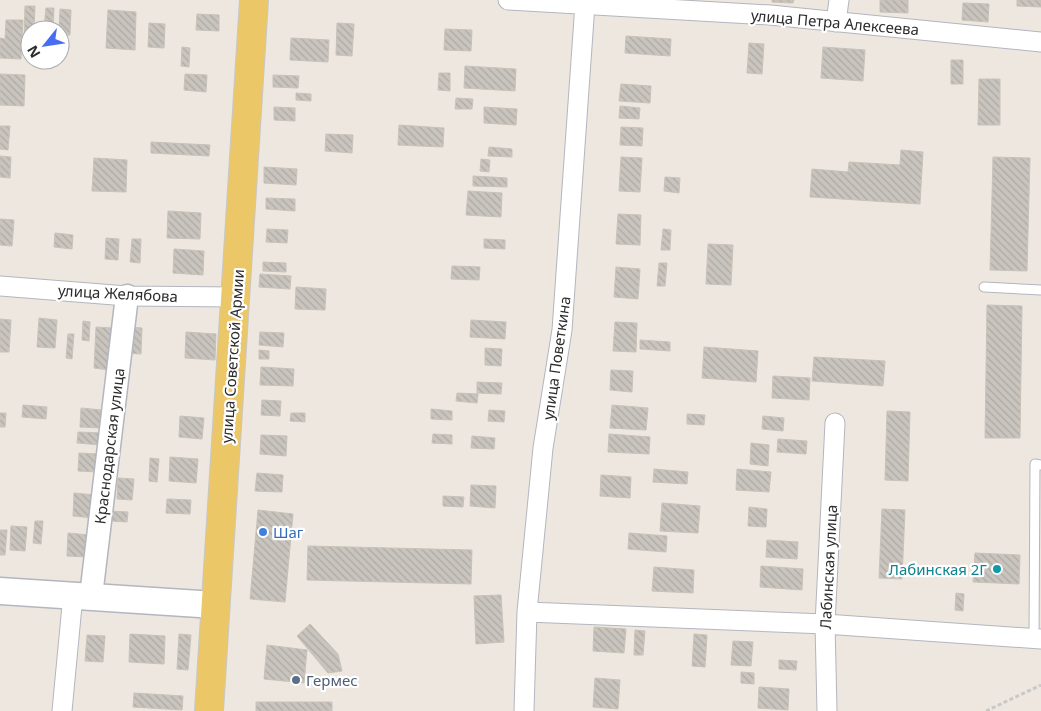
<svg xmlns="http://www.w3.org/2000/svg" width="1041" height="711" viewBox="0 0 1041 711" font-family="'Noto Sans',sans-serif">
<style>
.building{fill:url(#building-back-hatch);stroke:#c9c2b9}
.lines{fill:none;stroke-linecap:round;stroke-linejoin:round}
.service-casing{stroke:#b3b6bf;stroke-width:11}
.minor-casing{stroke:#b3b6bf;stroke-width:21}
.tertiary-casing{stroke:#b3b6bf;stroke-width:25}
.secondary-casing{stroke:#b3b6bf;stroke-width:29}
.primary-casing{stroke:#c8c8c8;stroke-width:30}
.path{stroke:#c8c8c8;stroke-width:3;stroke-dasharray:4 2.5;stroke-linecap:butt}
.service{stroke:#fff;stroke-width:9}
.minor{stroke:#fff;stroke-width:19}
.tertiary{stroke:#fff;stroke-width:22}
.secondary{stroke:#fff;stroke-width:26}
.primary{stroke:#ebc767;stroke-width:28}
.shop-dot{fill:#3f7fe0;stroke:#fff;stroke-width:2}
.culture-dot{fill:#0f9aa8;stroke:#fff;stroke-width:2}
.service-dot{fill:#5c6f8a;stroke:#fff;stroke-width:2}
.labels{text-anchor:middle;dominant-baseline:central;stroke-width:4.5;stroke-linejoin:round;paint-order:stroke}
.street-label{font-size:15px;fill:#2c2c2c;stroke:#fff}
.shop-label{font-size:15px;fill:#366cbe;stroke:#fff;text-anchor:start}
.culture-label{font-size:15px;fill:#0d838f;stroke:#fff;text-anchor:end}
.service-label{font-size:15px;fill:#4e5e75;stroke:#fff;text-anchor:start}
</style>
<defs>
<pattern id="building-back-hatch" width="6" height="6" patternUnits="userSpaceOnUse" patternTransform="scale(1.25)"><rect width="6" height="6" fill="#c9c5be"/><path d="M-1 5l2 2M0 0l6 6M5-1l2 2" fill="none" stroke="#ada9a3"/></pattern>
</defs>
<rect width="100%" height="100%" fill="#ede7df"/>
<path class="building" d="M772 0H794L793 3 772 2Z
M880 0H908V13L880 12Z
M1017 0H1041V7L1017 6Z
M963 3 989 4 988 22 962 20Z
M25 6H35L34 30H30V41L24 40Z
M46 8H54L53 27H44Z
M60 9 71 10 70 35H60V30H59Z
M108 10 136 12 135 50 106 48Z
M197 14 219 15V31L196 30Z
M6 20H23L21 59 0 58V38L5 39Z
M149 23 165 24 164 48 148 47Z
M337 23 354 24 352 56 336 55Z
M445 29 472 30 471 51 444 50Z
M626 36 671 39 670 56 625 53Z
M291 38 329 40 328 62 290 60Z
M749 43 764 44 762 74 747 73Z
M182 47 190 48 189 67 181 66Z
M823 47 865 50 863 81 821 78Z
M951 60H963V84H951Z
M465 66 516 69 515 91 464 88Z
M439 73H450V91L438 90Z
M0 74 25 75 24 106 0 105Z
M185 74 207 75 206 92 184 90Z
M273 75 299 76 298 88 273 87Z
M979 79H1000V125H978Z
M621 84 651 86 650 103 619 101Z
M296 93 311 94V101L296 100Z
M456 98 473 99 472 109H455Z
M620 106 640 108 639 119 619 118Z
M274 107 295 108V121L274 120Z
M484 107 517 109 516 125 484 123Z
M399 125 444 128 443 147 398 145Z
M0 126H10L8 150 0 149Z
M621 127 643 128 642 146 620 145Z
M326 134 353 135 352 153 325 151Z
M151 142 210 145 209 156 151 153Z
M489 147 512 149V157L488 156Z
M901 150 923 152 920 204 810 197 812 169 848 172 849 162 900 165Z
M0 156 11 157 10 178 0 177Z
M621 157 642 158 640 192 619 191Z
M993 157 1030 158 1027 271 990 270Z
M94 158 127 160 126 192 92 191Z
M481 159 490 160 489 172 480 171Z
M264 167 297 169 296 185 264 183Z
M473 176 507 178V187L473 186Z
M665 177 680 178 679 193 664 191Z
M468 191 502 193 501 217 466 215Z
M266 198 295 199V211L266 209Z
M168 211 201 213 200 239 167 238Z
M618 214 641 215 640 245 616 244Z
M0 219 14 220 12 246 0 245Z
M267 229 288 230 287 243 266 242Z
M663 229 671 230 670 250H661Z
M55 233 73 235 72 249 54 247Z
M106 238 119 239 118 260 105 259Z
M132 239H141L140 263 130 262Z
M484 239 505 240V249L484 248Z
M708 244 733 245 731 285 706 284Z
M174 249 204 251 203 275 173 273Z
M263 262 286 263V272L263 271Z
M659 263H667L665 286H657Z
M452 266 480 267 479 280 451 279Z
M616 267 640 269 638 299 614 297Z
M260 274 291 276 290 289 259 287Z
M296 287 326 289 325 310 295 309Z
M987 305 1022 306 1020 438H985Z
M39 318 57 320 55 348 37 347Z
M0 319 11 320 9 352H0Z
M471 320 506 322 505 339 470 337Z
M83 321 90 322 89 341 82 340Z
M615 322 637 323 636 352 613 351Z
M96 327 112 328 109 370 94 368Z
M128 327 142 328 141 354 126 353Z
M186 332 216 334 215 360 185 358Z
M260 332 284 333 283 347 259 345Z
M68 334H74L72 359 66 358Z
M640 340 670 342V351L640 349Z
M704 347 758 351 756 382 702 378Z
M485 348 502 349 501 366 485 365Z
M259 350 269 351V359H259Z
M814 357 885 361 883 386 812 381Z
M261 367 294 369 293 386 260 385Z
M611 370 633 371 632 392 610 390Z
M773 376 810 378 809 400 772 398Z
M477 382 502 383 501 394 477 393Z
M457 393 478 394 477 403 456 401Z
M262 400 281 401 280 416 261 415Z
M23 405 47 407 46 419 22 417Z
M612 405 648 408 646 430 610 428Z
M81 408 102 410 101 428 80 427Z
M431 409 452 411V420L431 419Z
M489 410 505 411 504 422 488 421Z
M887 411 910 412 908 481 885 480Z
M0 413H6L5 427H0Z
M291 413H305V422L290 421Z
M687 414 705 415 704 425 687 424Z
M180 416 204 418 202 439 179 437Z
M763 416 784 418 783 431 762 429Z
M78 432 102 433 101 445 77 443Z
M433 434 452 435V444L432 443Z
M609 434 650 437 649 454 608 452Z
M261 435 287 436 286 456 260 454Z
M472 436 495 438 494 449 471 448Z
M778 439 807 441 806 454 777 452Z
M751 443 769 445 768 466 750 464Z
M79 453 98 454 97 472 78 471Z
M170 457 198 459 196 483 169 481Z
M150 458 159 459 157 482 149 481Z
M654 469 688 472 687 484 653 482Z
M737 469 771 472 769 492 736 490Z
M257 473 283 475 282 492 255 491Z
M601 475 631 477 630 498 600 496Z
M118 478 134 479 132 500 117 499Z
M471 485 496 486 495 508 470 506Z
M74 493 95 495 94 518 73 516Z
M443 496 464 497 463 507 443 506Z
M167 499 191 500 190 514 166 513Z
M662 503 700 506 698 533 660 531Z
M749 507 767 509 766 527 748 526Z
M882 509 905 510 902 579 879 578Z
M258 510 293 514 285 602 250 599Z
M111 511 128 512 127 522 111 521Z
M35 521H43L41 544 33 543Z
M11 526 27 527 25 551 10 550Z
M0 530H7L5 555H0Z
M68 533 89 535 87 557 67 556Z
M629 533 667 536 666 552 628 549Z
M767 540 798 542 797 559 766 557Z
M308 546 472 550 471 584 307 580Z
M975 553 1020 555 1019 584 973 582Z
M761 566 803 569 802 590 760 587Z
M654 567 694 570 693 593 652 591Z
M956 593 964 594 963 611 955 610Z
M501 595 504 642 476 644 474 596Z
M310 624 338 654 342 671 328 673 297 636Z
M594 627 626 629 624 653 593 651Z
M635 630 645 631 643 655H634Z
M130 634 165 636 164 664 129 662Z
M179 634 191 635 188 670 177 669Z
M694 634 707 635 705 667 692 666Z
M87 635 105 636 103 662 85 661Z
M733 641 753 642 751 666 731 665Z
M267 645 307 650 304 683 264 679Z
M779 660 797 661 796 670 779 669Z
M741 672 754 673V684L741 683Z
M595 678 620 680 618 709 593 707Z
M759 687 789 689 788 710 758 708Z
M134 693 183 696 182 710 133 707Z
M256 702H332V711H256Z"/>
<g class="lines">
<g class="service-casing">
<path id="service" d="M984 287 1041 290
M1034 639 1035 464 1041 465"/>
</g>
<g class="minor-casing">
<path id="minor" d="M508 0 770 15 1041 42
M836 22 839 0
M0 286 127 296 236 297
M527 612 825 624 1041 639
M62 711 73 595
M524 711 527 612 543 448 562 330 585 4
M827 711 825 624 835 423"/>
</g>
<g class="tertiary-casing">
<path id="tertiary" d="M91 596 127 296"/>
</g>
<g class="secondary-casing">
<path id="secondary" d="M0 591 215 605"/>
</g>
<g class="primary-casing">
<path id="primary" d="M209 711 254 0"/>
</g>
<path class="path" d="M986 711 1041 685"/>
<use href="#service" class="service"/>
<use href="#minor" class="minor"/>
<use href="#tertiary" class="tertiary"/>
<use href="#secondary" class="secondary"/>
<use href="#primary" class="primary"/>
</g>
<circle class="shop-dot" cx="263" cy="532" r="5"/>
<circle class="culture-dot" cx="997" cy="569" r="5"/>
<circle class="service-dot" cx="296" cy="680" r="5"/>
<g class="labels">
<g class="street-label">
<text transform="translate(835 22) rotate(5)">улица Петра Алексеева</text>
<text transform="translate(118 293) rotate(3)">улица Желябова</text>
<text transform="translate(232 356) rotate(-86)">улица Советской Армии</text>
<text transform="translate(556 358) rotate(-82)">улица Поветкина</text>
<text transform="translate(109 446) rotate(-83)">Краснодарская улица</text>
<text transform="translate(828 567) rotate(-87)">Лабинская улица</text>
</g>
<g class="shop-label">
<text x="273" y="532">Шаг</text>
</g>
<g class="culture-label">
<text x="987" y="569">Лабинская 2Г</text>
</g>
<g class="service-label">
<text x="306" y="680">Гермес</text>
</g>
</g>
<g transform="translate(45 45) rotate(240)"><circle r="24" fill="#ffffff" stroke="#ababab"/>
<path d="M0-4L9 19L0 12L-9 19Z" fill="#476ef2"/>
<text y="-8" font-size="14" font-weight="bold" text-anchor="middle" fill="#2c2c2c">N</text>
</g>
</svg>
